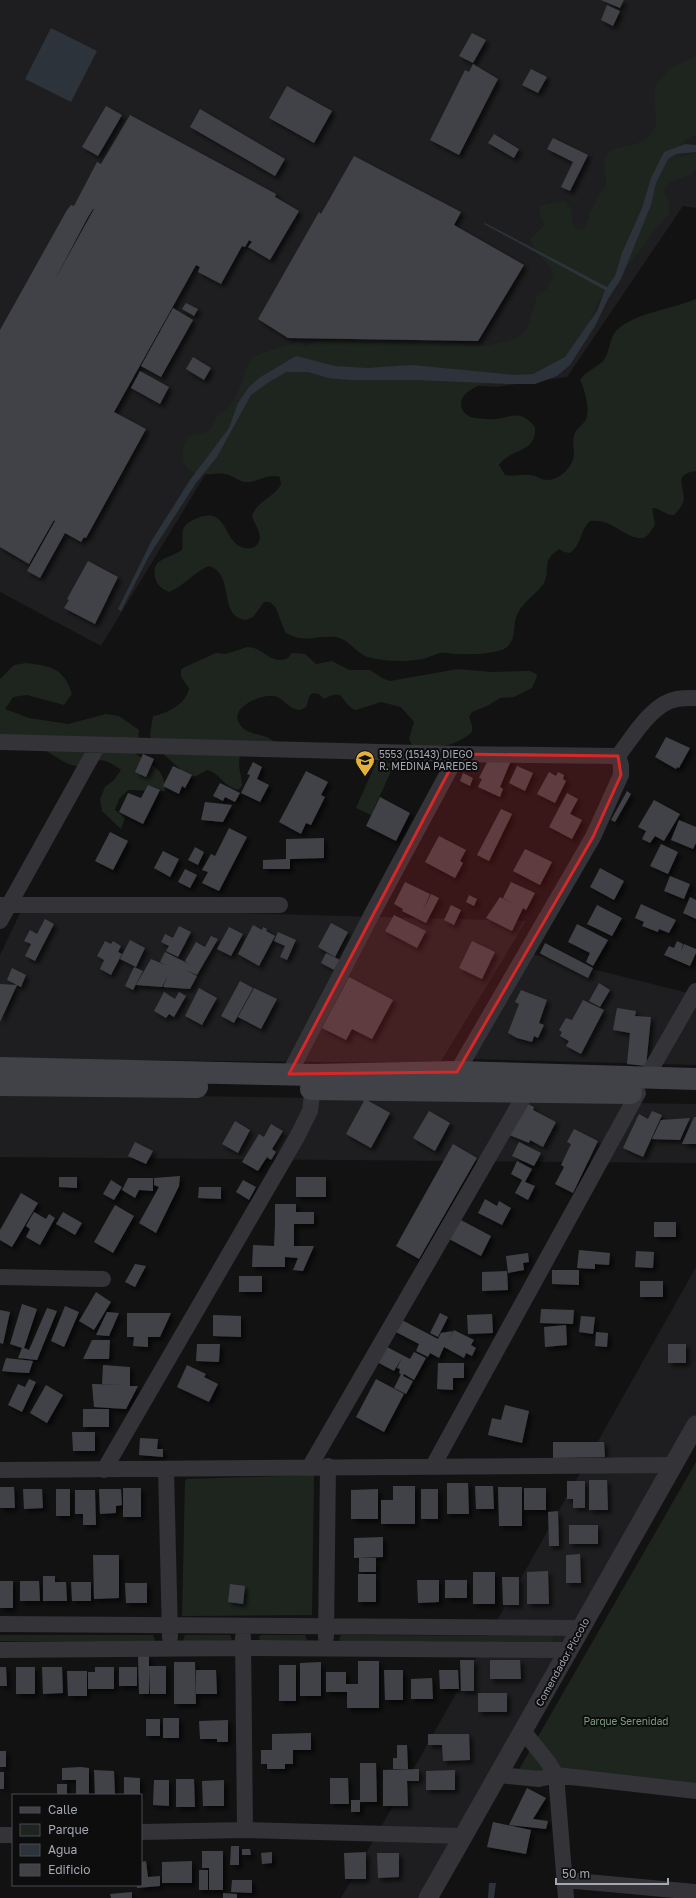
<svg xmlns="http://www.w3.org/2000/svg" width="696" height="1898" viewBox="0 0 696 1898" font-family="'Golos Text',sans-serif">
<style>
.built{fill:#1e1e20}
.green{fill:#1e251f}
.water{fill:#2c333a}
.building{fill:#414246;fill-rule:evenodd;filter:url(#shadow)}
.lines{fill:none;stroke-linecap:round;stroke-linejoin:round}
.minor{stroke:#333338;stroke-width:16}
.tertiary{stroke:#333338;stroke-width:19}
.secondary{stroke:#414247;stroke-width:22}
.marked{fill:#d62828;fill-opacity:0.2;stroke:#d62828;stroke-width:3;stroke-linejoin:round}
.labels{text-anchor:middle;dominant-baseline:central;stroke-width:4;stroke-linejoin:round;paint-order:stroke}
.poi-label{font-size:10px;fill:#a4a8b2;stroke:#0d0d0e;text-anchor:start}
.street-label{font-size:10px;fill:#a4a8b2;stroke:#0d0d0e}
.park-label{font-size:10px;fill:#7c9c80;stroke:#0d0d0e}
</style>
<defs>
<filter id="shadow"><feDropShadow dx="3.5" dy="3.5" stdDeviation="2" flood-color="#0009"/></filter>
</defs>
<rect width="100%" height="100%" fill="#121213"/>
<path class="built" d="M0 0H696V208L683 206 567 377 496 387 292 374 241 416 101 646 0 592Z
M23 907 526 921 440 1063 0 1059V955Z
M532 954 696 995V1065L472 1059Z
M0 1093 696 1104V1163L0 1157Z
M696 1267V1421L425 1898H341Z"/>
<path class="green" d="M696 56V136C687 136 680 144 677 152L681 157 696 152C696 157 696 163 696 168 693 181 670 174 664 190L669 201V214L652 232 646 243 599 301 583 336 555 371C536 374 459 379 461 405 462 411 465 414 470 417 478 418 487 420 495 419 513 417 521 409 535 427 537 454 510 448 499 465L505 475C514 477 521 474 530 475 536 475 541 480 547 480 560 480 573 467 574 454 574 448 572 442 574 436 575 430 581 427 585 421 591 411 585 390 580 380 586 371 596 368 603 361 611 352 608 339 617 330 634 313 673 309 696 299V471C674 474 683 485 684 498 684 504 678 511 674 515 666 516 661 508 652 508L655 525 648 535 643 538C623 539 614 518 590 521 580 530 582 544 570 553L564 552 559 549C540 562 551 570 544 583 536 595 522 602 517 615 512 627 517 636 508 646 501 654 469 655 458 654 452 654 446 652 440 653 434 654 429 658 423 659 407 662 384 662 368 657 355 653 350 639 335 637 318 635 301 644 285 632L276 608 270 602H264L253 617 246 620C217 616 236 575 209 566 194 572 184 586 169 592 162 589 156 585 155 576 151 558 171 558 182 550 184 542 180 532 185 526 188 522 194 519 198 518 223 508 224 532 235 543 243 551 260 551 260 536 259 530 254 523 252 516 257 501 273 498 281 485L280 477C268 473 257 483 245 482 238 481 232 475 225 474 213 472 197 479 187 468 183 463 182 457 183 451 186 427 201 438 211 429 214 426 215 419 218 415 221 411 224 412 227 409 231 406 239 390 241 385 245 376 245 365 253 358 259 353 294 343 302 342L306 347 315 342 332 338 413 340 451 342 469 346 489 345 513 340 524 333 528 327 537 296 547 288 553 276 552 270 535 251 530 239 545 225 539 213 540 207 546 204 564 201C577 209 566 223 579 230L585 228 591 210 607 183C593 129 638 161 655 128 660 117 650 99 657 83L662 79 669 69Z
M247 647C265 647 269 666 288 658L292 653 305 654 316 664 332 661 349 670H370L384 679 390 681 458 669 491 672 530 671 536 674 537 677 532 688 514 697 500 698 487 706 472 712 469 717 472 726V732C451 750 437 746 412 745L409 739 414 722 401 707 381 702 356 710C340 704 346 686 324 699L319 694 313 693 310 695 306 707C294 717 285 698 274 696 260 694 226 709 241 726 249 736 266 733 274 742L268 757 241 754C236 763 242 775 242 786L238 790C224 787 220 773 207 770L196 776 189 777 152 744 150 734 153 716C166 714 187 704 189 688L181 677V670L183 668 216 653 226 654Z
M26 663C51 666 64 668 72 694L64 705 27 695 13 697 5 709 29 718 68 724 106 714 119 716 139 730 136 754C153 766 165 769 165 791L128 790 119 799 115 810 125 818 121 829 102 811 100 799 105 787 114 780 121 770C93 748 92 771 72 765 61 762 51 752 40 748 29 743 12 744 0 742V679L14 665Z
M378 758 394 765 371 815 356 808Z
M696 1462V1797L513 1780Z
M314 1475 312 1615 182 1616 185 1481 187 1479Z
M0 1635H153L155 1640 153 1642 0 1641Z
M185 1635H230L232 1640 186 1641 183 1639Z
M261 1635H305L307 1640 260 1641 259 1637Z
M342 1635 551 1636 553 1637V1641L551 1642 340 1641 339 1638Z"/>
<path class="water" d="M51 28 97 51 71 102 25 79Z
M685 144 696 145V152L676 154 668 159 656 183 651 205 621 279 608 299 595 326 570 365 557 376 535 384H508L416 380H350L328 378 308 372H286L269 382 251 395 217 457 196 483 149 556 121 611 118 609 152 540 190 480 229 428 238 403 249 387 259 378 296 356 335 366 367 368 412 365 515 375 533 374 565 357 597 311 605 290 484 224 485 223 607 287 615 276 622 253 642 208 651 178 664 152Z
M489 1883H496L494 1898H488Z"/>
<path class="building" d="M601 0H624L620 8Z
M607 5 620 11 613 26 601 20Z
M472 33 486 40 473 63 459 56Z
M473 64 498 79 459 155 430 140 465 70 469 72Z
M531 69 547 77 538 93 522 85Z
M287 86 332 111 314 143 269 118Z
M106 106 122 115 98 156 82 147Z
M200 109 285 159 275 176 190 127Z
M130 115 276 194 275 197 299 211 270 260 248 247 252 242 249 240 245 247 242 246 221 284 198 272 200 267 196 265 114 412 146 429 86 538 84 537 81 542 65 533 40 578 27 571 55 521 54 520 29 564 0 547V330L67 210 71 205 74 206 97 162 101 164ZM93 209H94L53 283 88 217Z
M494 134 519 149 514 158 488 143Z
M553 138 588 155 570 191 561 187 573 162 547 149Z
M354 156 461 212 454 225 524 265 478 341 288 338 258 319 319 212 321 214Z
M186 303 198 309 194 316 182 309Z
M173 308 193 320 161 377 141 366Z
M193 357 211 368 204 380 186 369Z
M140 371 169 387 160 404 131 388Z
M88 561 118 577 95 624 64 608 69 600 67 599Z
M666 737 690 748 679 768 677 767 676 769 655 757Z
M143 754 154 759 146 777 135 772Z
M489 758H512L500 787 503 789 500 797 478 787 482 779 479 778Z
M253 762 262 767 257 779 269 785 260 802 241 793 250 775 247 774Z
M173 766 192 775 185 788 182 786 179 794 163 786Z
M517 766 533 773 525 791 509 783Z
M306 771 328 782 321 795 325 797 311 825 306 823 301 834 279 822Z
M549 772 556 776 558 772 564 775 563 779 566 781 555 803 537 794Z
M463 773 473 778 470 786 460 781Z
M220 783 240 793 235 802 225 797 223 801 213 796Z
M148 785 160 790 143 824 119 812 128 793 141 798Z
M627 791 631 794 615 822 611 820Z
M567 793 578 799 570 814 582 820 572 839 549 827Z
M380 797 410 813 396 841 366 826Z
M654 800 680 814 664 841 655 836 650 843 642 839 646 831 638 827Z
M205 802 232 805 223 822 201 820Z
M501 809 512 814 489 861 477 855Z
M679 820 696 827V843L693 849 671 840Z
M229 828 247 837 219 891 202 883 208 872 202 870 211 854 215 856Z
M110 832 128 841 113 870 95 861Z
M439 836 466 850 460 861 463 863 455 878 425 862Z
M324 838V858L290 859V869H263V860L286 859V839Z
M661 844 678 852 668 874 650 866Z
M195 847 204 852 198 865 188 860Z
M525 849 552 862 540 885 513 871Z
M163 851 179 859 170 877 154 868Z
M600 868 624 881 614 900 590 887Z
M185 869 197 875 190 888 178 882Z
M670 876 690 884 684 899 664 891Z
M405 882 430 894 422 913 431 894 439 898 426 923 402 911 403 909 394 904Z
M511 882 535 893 526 910 523 908 512 931 486 918 500 897 516 905 503 898Z
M469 895 477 899 474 906 466 902Z
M690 897 696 900V919L683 913Z
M641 904 676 920 669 933 659 929 658 932 642 926 644 922 635 918Z
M451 905 461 910 454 925 444 920Z
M597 905 622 918 612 936 587 924Z
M394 915 426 931 417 948 385 931Z
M45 919 54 924 35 961 25 956 31 944 24 941 30 930 37 934Z
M331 923 348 932 335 957 318 947Z
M577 924 608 940 593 966 586 962 590 953 568 942Z
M253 925 262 930 263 927 267 929 266 931 275 936 259 966 238 954Z
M179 926 191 932 178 957 166 951 169 946 161 942 165 934 173 938Z
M229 927 243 934 231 956 217 949Z
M278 932 296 940 287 960 280 957 285 946 274 941Z
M211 936 218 939 197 975 186 970 197 976 190 989 163 987 168 975 162 987 136 985 151 959 168 966 160 962 165 952 189 964 185 961 196 942 205 947Z
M130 940 145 948 136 967 120 959Z
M105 941 111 944 113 941 121 946 118 952 122 954 111 975 100 969 104 960 97 956Z
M472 941 495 952 482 979 459 968Z
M677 941 683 944 681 951 684 944 696 949V953L690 966 664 955 669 946 674 948Z
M545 943 593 968 588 978 541 954 540 953Z
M326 953 340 960 334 970 321 963Z
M134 967 143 971 133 990 125 986Z
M12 968 26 975 21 987 7 980Z
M349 977 393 1000 372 1039 352 1029 346 1040 322 1028Z
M240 981 253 988 234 1023 221 1016Z
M599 983 610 990 600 1007 589 1001Z
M0 984 17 985 0 1022Z
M199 988 217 998 202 1025 185 1016Z
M254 988 277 999 261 1029 238 1017Z
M521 990 547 1000 539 1023 544 1025 538 1038 534 1036 532 1042 517 1038 508 1033 519 1004 515 1002Z
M164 992 175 999 179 992 186 996 174 1017 169 1014 166 1018 154 1011Z
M583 1000 604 1010 581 1054 566 1046 569 1041 560 1036 562 1032 559 1030 566 1018 572 1020Z
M617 1008 636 1011 635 1016 651 1017 646 1066 627 1064 630 1033 613 1030Z
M365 1099 390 1113 371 1148 346 1134Z
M524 1102 534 1107 533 1110 556 1122 543 1147 530 1140 529 1143 507 1134Z
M429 1111 450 1123 435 1151 413 1138Z
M652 1111 662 1115 643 1157 623 1148 639 1114 648 1119Z
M694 1117H696V1144H682Z
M690 1118 680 1140 652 1139 661 1120Z
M235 1121 250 1130 238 1153 222 1144Z
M271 1124 283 1131 272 1149 276 1152 271 1160 267 1157 258 1171 242 1162 259 1134 264 1137Z
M574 1129 598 1141 573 1193 555 1184 564 1167 561 1165 571 1144 567 1142Z
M135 1142 153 1151 146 1164 128 1156Z
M519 1142 541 1153 534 1166 512 1156Z
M453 1144 477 1158 419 1259 396 1246Z
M517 1161 532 1169 525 1182 535 1186 528 1200 515 1193 522 1180 511 1174Z
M180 1176 179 1186 156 1233 139 1223 159 1187 154 1185V1178Z
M59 1177H77V1188L59 1187Z
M296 1177H326V1197H296Z
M128 1178H153V1191L139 1190 135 1198 122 1190Z
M111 1180 122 1187 114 1200 103 1194Z
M243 1180 256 1187 249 1200 236 1192Z
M199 1187H221V1199L198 1198Z
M21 1193 38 1203 12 1247 0 1240V1230Z
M485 1199 497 1206 499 1201 511 1208 502 1225 478 1213Z
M275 1204H296V1212H314V1224H294V1246H314L303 1271 293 1270 298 1258 285 1257V1267H252L253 1245 274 1246 275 1224H283H275Z
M115 1205 134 1216 113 1253 94 1242Z
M34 1212 46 1219 49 1214 55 1218 40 1245 26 1237 30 1229 26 1226Z
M63 1212 82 1223 75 1235 56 1224Z
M459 1219 491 1236 481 1256 449 1239Z
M654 1222H676V1237H654Z
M579 1250 610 1253 609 1265 595 1264V1269L577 1268Z
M636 1251 654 1252 653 1268 635 1267Z
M528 1253 529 1262 523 1263 524 1270 508 1273 506 1256Z
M135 1264 146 1266 135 1287 125 1282Z
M552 1270H579V1285L552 1284Z
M507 1271 508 1290 482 1291V1272Z
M239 1276H262V1292H239Z
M640 1281H663V1297H640Z
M96 1292 111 1302 94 1330 79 1321Z
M22 1304 37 1309 24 1348 29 1350 47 1308 57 1311 37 1360 18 1358 22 1348 10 1344Z
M65 1306 79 1312 64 1347 51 1341Z
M541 1309 574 1310 573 1324 540 1323Z
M0 1310 10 1312 3 1344 0 1343Z
M107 1312 119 1313 109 1336 96 1335Z
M127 1313H171L160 1337H148V1347L133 1346 134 1337H127Z
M440 1313 448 1317 438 1337 430 1333Z
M492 1314 493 1333 468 1334 467 1315Z
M213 1315 241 1316V1337L213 1336Z
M581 1316 595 1317 593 1334 579 1332Z
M400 1319 438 1339 441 1333 453 1331 448 1341 454 1330 474 1340 471 1345 476 1348 472 1356 466 1353 464 1358 444 1347 439 1358 430 1353 428 1357 416 1351 419 1344 394 1331Z
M566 1325 567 1345 545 1347 544 1327Z
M596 1332 608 1333 607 1347 595 1346Z
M92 1340H110L109 1359H83Z
M197 1344H220L219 1362 196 1361Z
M668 1344H686V1363H668Z
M385 1346 410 1359 414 1352 426 1358 414 1380 404 1374 403 1376 413 1381 406 1394 394 1388 401 1374 399 1373 400 1369 397 1368 402 1358 394 1371 377 1362Z
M6 1358 15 1359 11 1372 2 1371Z
M15 1359 33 1361 29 1373 11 1372Z
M438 1363H464V1378H453V1390L437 1389Z
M103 1365 130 1367V1386H138L126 1409 94 1407 92 1384 126 1385 102 1384Z
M187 1365 206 1374 204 1377 218 1384 209 1402 177 1387Z
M29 1379 36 1382 22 1412 8 1405 18 1384 25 1387Z
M376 1379 404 1394 384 1432 356 1417Z
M46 1385 63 1395 47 1423 30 1413Z
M505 1405 529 1411 522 1443 488 1435 492 1418 501 1420Z
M83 1409H109V1427H83Z
M72 1432H95V1451H73Z
M140 1438 158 1439 157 1449H163V1457L139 1455Z
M553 1442H604L605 1457 553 1458Z
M589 1480H607L608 1510H589Z
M567 1481H585V1508H573V1499H567Z
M447 1483H468L469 1514H447Z
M393 1486H415V1524H381V1500H393Z
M475 1486H493L494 1509H476Z
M0 1487H14L15 1508H0Z
M498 1487H522V1526H499Z
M123 1488H141V1517H123Z
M524 1488H546V1510H524Z
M23 1489H42L43 1508 24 1509Z
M56 1489H70V1516H56Z
M99 1489H121L122 1505 116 1506V1513L100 1514Z
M378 1489V1519H351V1490Z
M421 1489H438V1519H421Z
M75 1490H95L96 1525H83V1514H75Z
M558 1511 559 1546H549L548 1512Z
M569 1525H598V1544H569Z
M383 1537V1557L354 1558V1538Z
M580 1554 581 1583H566V1555Z
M93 1555H119V1598L94 1599Z
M359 1558H376V1572H359Z
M548 1571 549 1604H527V1572Z
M473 1572H495V1604H473Z
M358 1574H376V1602H358Z
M43 1576H55V1582H66L67 1601H43Z
M502 1577H519V1605H503Z
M417 1580H439V1602L418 1603Z
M445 1580H467V1598H445Z
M0 1581H13V1608H0Z
M20 1581H39L40 1601H20Z
M71 1582H91V1601H72Z
M125 1583H147V1603H126Z
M230 1584 245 1586 243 1604 228 1602Z
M138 1656H149V1694H139Z
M460 1660H474V1691H461Z
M490 1660H520L521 1679H490Z
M358 1661H379V1708H347V1692H326V1672H346V1684H358Z
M174 1662H195L196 1704H174Z
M321 1662V1696H300V1663Z
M279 1665H296V1701H279Z
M149 1666H166V1694H150Z
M0 1667H6L7 1686H0Z
M16 1667H35V1694H16Z
M42 1667H62L63 1693 43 1694Z
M95 1667H114V1689H88V1672H95Z
M119 1667H137V1686H119Z
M196 1670H216L217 1694H196Z
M384 1670H403V1700H385Z
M439 1670H458L459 1689H440Z
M67 1671H87V1696H68Z
M432 1678 433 1699H411V1679Z
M478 1693H507V1712H478Z
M163 1718H179V1738H163Z
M146 1719H160V1736H146Z
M228 1720V1742H217V1739H200L199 1721Z
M311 1733V1750H293V1764H285V1769H267V1764H261V1750H272V1734Z
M428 1734H469L470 1760 443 1761 442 1745H428Z
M397 1745H407L408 1769H393V1758H397Z
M0 1751H6V1767H0Z
M360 1763H376L377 1802H360V1812H351V1800H360Z
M81 1767 89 1768V1795H76V1780H62V1768Z
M419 1769V1781H407L408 1806H383V1770Z
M94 1770 114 1771 115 1795H95Z
M455 1770V1790H426V1771Z
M0 1772H4V1789H0Z
M124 1777 140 1778V1795H124Z
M330 1778H348L349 1804H330Z
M176 1779H194L195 1807H176Z
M154 1780H169V1806L153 1805Z
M224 1780V1806H203L202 1781Z
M57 1784H67V1795H57Z
M527 1788 546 1798 533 1819 548 1821 546 1829 509 1825Z
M493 1822 531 1830 526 1854 487 1847Z
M231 1846H239V1865H230Z
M242 1849H250L251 1855H242Z
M202 1851H223V1890H209V1868H202Z
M272 1852V1863L262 1864 261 1853Z
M366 1852V1879H345L344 1853Z
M377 1853H399V1877L378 1878Z
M146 1861 148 1877 160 1876V1886L137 1888V1885H141V1862Z
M192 1861V1883H162V1862Z
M199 1870H208V1890H199Z
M232 1880H252V1893L231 1892Z
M132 1892V1898H111L110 1894Z
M223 1893 237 1894V1898H223Z"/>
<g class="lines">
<path class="minor" d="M0 742 458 754 618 756
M618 756C632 738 652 703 677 699 683 698 690 698 696 698
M0 905H280
M0 921 98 745
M457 1072 593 837 621 775V765L618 756
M289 1074 373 912 458 754
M646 1078 696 991
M0 1277 103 1279
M310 1466 527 1091
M433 1466 638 1093
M166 1469 170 1637
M0 1470 673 1465
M104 1470 297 1137 310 1111 314 1079
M0 1624 580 1628
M243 1637 245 1830
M326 1637 328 1466
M0 1650 243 1648 568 1650
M524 1732 548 1762 556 1775 566 1898
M499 1775 539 1779 556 1775 696 1791
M141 1832 245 1830 464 1836
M0 1835H13
M565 1880 696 1892"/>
<path class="tertiary" d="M428 1898C518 1741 606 1583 696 1425"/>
<path class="secondary" d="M0 1068 314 1075 457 1072 696 1079
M0 1085 197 1087
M311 1089 631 1093"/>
</g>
<path class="marked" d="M458 754 618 756 621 775 593 837 457 1072 289 1074Z"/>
<defs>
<g id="school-pin" transform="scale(1)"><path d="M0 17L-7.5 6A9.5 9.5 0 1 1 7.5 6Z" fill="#e3b339" stroke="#0d0d0e"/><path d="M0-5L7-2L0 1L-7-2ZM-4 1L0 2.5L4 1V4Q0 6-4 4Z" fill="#111"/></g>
</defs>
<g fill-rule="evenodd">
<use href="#school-pin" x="365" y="760"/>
</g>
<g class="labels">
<g class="poi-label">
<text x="379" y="754">5553 (15143) DIEGO<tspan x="379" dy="12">R. MEDINA PAREDES</tspan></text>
</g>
<g class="street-label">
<text transform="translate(562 1662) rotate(-61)">Comendador Piccolo</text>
</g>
<g class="park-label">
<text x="626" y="1721">Parque Serenidad</text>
</g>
</g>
<rect x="12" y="1794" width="130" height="92" fill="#0d0d0e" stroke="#494b50"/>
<rect x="20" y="1807" width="20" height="6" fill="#414247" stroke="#494b50"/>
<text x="48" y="1814" font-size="12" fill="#a4a8b2">Calle</text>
<rect x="20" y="1824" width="20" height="12" fill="#1e251f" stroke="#494b50"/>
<text x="48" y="1834" font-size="12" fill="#a4a8b2">Parque</text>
<rect x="20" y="1844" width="20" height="12" fill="#2c333a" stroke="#494b50"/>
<text x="48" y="1854" font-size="12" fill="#a4a8b2">Agua</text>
<rect x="20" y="1864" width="20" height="12" fill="#414246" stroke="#494b50"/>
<text x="48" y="1874" font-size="12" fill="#a4a8b2">Edificio</text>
<path d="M556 1878v6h112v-6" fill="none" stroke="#a4a8b2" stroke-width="2"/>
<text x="562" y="1878" font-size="12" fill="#a4a8b2" stroke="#0d0d0e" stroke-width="3" paint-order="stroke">50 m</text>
</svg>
